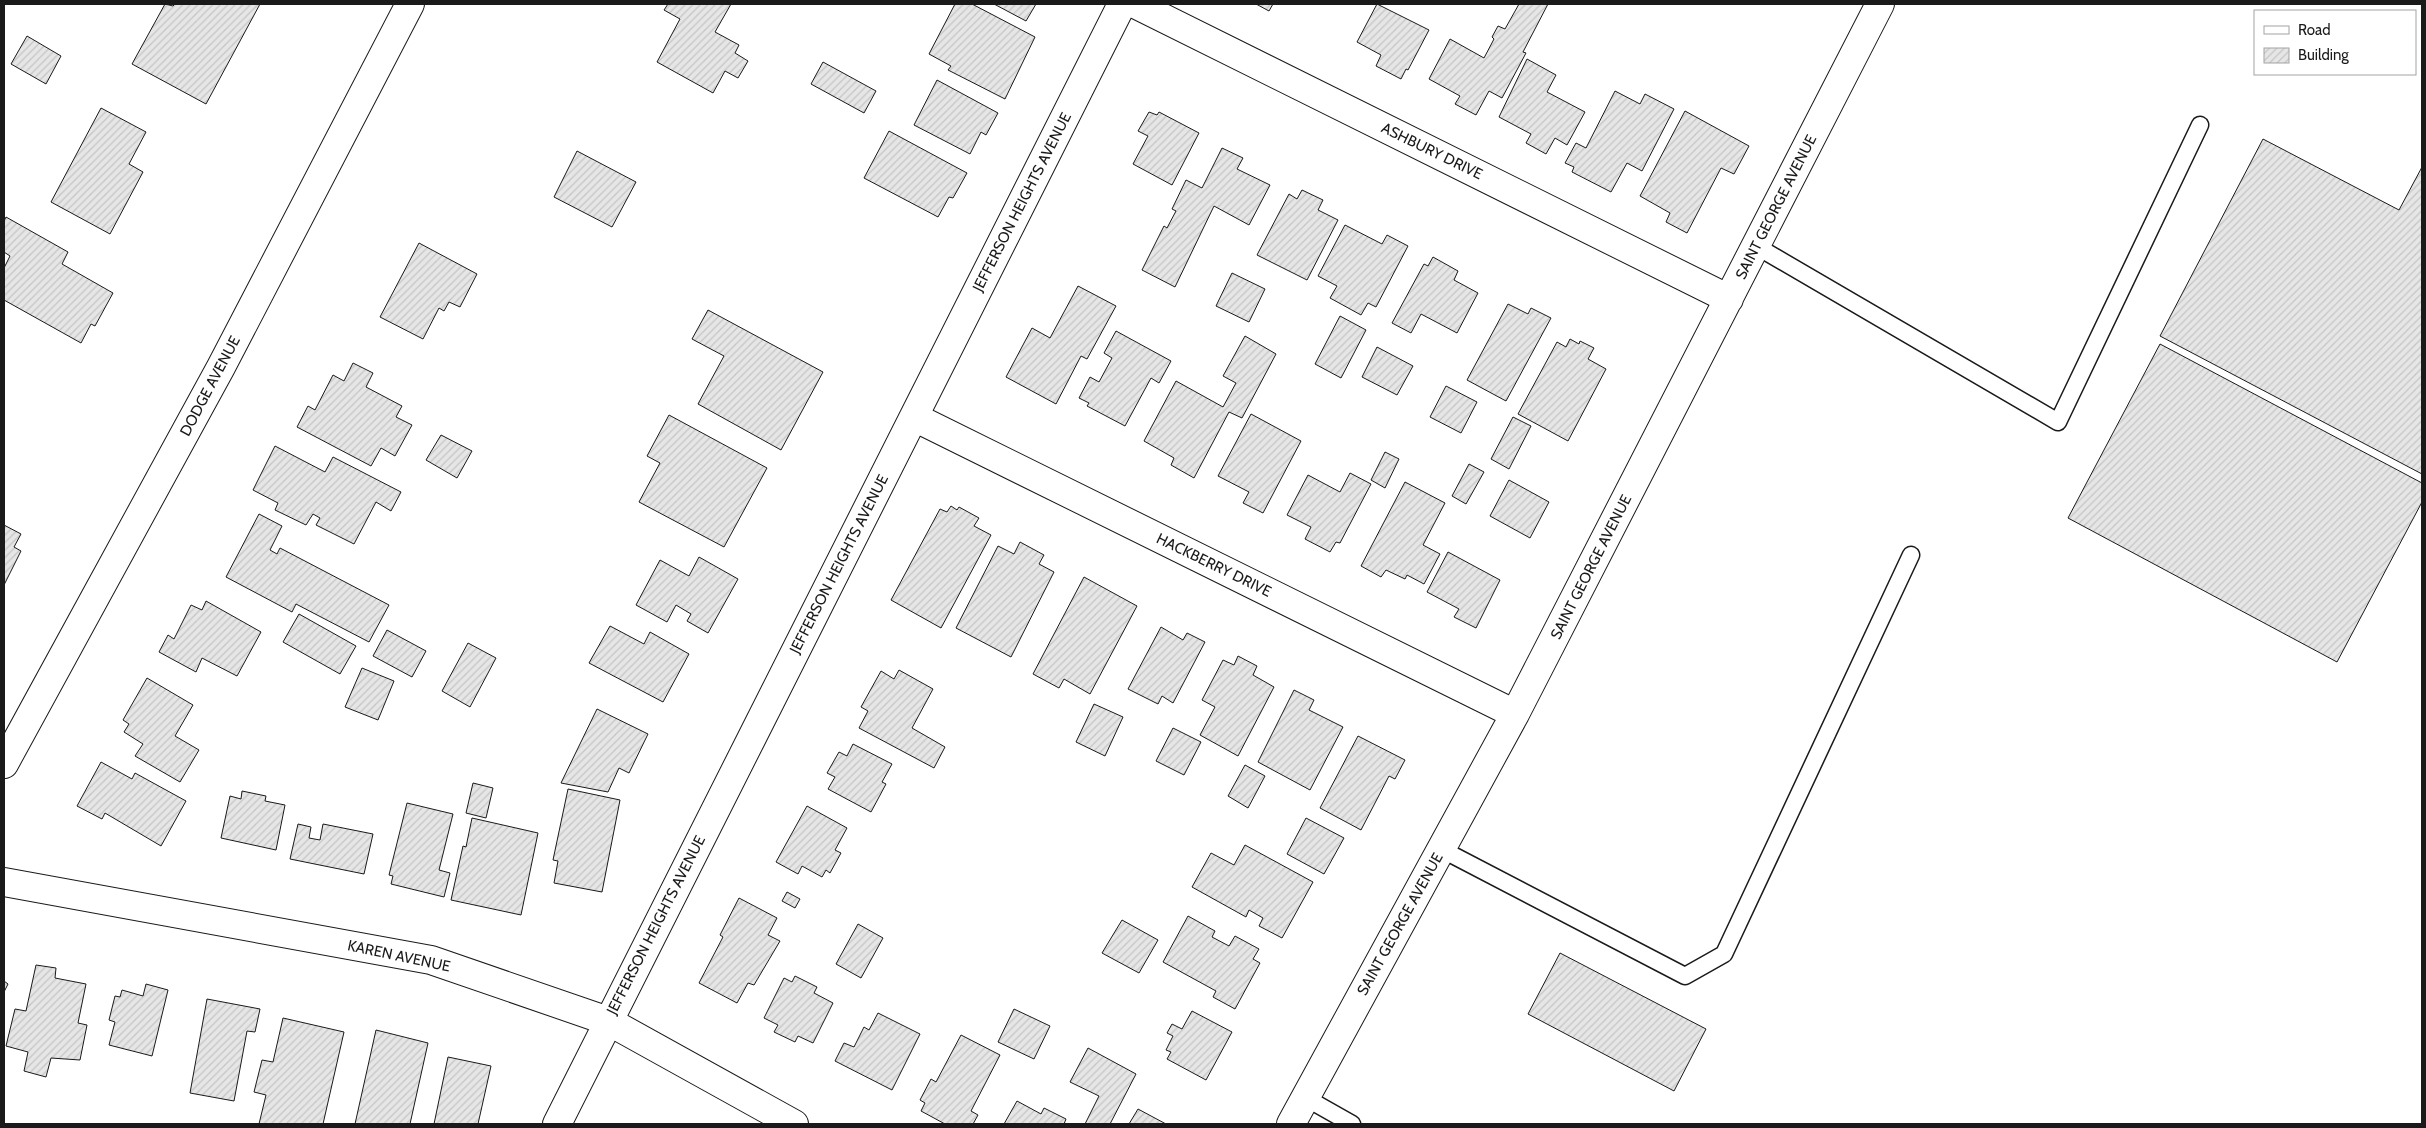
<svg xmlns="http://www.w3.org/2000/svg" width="2426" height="1128" viewBox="0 0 2426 1128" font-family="Cabin,sans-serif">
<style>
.building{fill:url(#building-hatch);stroke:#1a1a1a}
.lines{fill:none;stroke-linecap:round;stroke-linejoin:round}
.service-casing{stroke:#1a1a1a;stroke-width:19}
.minor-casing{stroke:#1a1a1a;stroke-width:30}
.service{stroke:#fff;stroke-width:16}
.minor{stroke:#fff;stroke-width:28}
.labels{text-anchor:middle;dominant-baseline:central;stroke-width:4;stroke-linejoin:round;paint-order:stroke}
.street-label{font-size:15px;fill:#1a1a1a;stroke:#fff}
</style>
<defs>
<pattern id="building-hatch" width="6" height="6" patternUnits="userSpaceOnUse" patternTransform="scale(1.25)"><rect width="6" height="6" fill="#e6e6e6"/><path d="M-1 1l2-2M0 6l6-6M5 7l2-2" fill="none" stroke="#c5c5c5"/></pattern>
</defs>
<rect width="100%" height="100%" fill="#fff"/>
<path class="building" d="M165 4 173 6 175 4H260L206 104 132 64Z
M668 4H731L715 32 739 45 735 53 748 61 738 78 725 71 713 93 657 62 680 19 664 10Z
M955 4H972L1035 37 1005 99 948 70 951 66 929 54Z
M994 4H1036L1026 21Z
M1256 4H1273L1269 11Z
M1377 4 1429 30 1408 70 1406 69 1401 79 1376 66 1381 55 1357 42Z
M1519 4H1548L1523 52 1526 53 1502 98 1489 91 1476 115 1455 104 1460 96 1429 79 1450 39 1484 58 1494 39 1492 37 1498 26 1505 29Z
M27 36 61 56 46 84 11 64Z
M1527 59 1556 75 1547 92 1585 112 1567 145 1555 138 1546 154 1526 143 1531 134 1499 117Z
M823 62 876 91 864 113 811 84Z
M937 80 998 113 986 135 981 132 970 154 914 125Z
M1615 91 1640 104 1645 94 1674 109 1642 171 1627 163 1611 192 1572 172 1574 167 1565 163 1576 143 1586 148Z
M101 108 146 132 129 164 143 172 110 234 51 202Z
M1685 111 1749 146 1734 174 1721 168 1687 233 1666 222 1670 213 1640 196Z
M1149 112 1157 115 1159 112 1199 133 1172 185 1133 164 1148 136 1138 131Z
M889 131 967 173 953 198 949 197 938 217 864 178Z
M2263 139 2399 210 2422 167V474L2160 336Z
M1222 148 1243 158 1237 169 1270 185 1249 225 1214 206 1175 287 1142 270 1164 226 1167 228 1176 211 1172 209 1186 180 1202 188Z
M577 151 636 182 612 227 554 197Z
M1302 190 1323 200 1318 210 1338 220 1307 280 1257 255 1289 194 1297 199Z
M6 217 68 252 62 264 113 293 95 326 91 324 81 343 4 300V268L10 256 4 252V221Z
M1345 225 1382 244 1387 235 1408 246 1376 307 1368 303 1361 315 1330 298 1337 286 1318 276Z
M419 243 477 274 460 307 449 302 444 311 439 308 423 339 380 317Z
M1433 257 1458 271 1454 280 1478 293 1457 333 1421 314 1411 333 1392 323 1424 264 1428 266Z
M1232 273 1265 289 1249 322 1216 306Z
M1078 286 1116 306 1087 359 1081 356 1056 404 1006 377 1032 328 1050 338Z
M1508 304 1528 314 1531 308 1551 318 1506 401 1467 380Z
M708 310 823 372 781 450 698 404 724 356 692 339Z
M1340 316 1366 330 1341 378 1315 364Z
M1116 331 1171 361 1159 383 1151 378 1125 426 1087 406 1089 403 1079 398 1090 377 1099 382 1112 358 1104 353Z
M1245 336 1276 354 1242 418 1229 412 1194 478 1171 465 1174 458 1144 441 1176 381 1223 407 1236 383 1223 376Z
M1570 339 1579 344 1580 341 1594 348 1588 359 1606 369 1568 441 1518 414 1557 342 1566 347Z
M2160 344 2422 483V502L2337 662 2068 518Z
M1377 347 1413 366 1397 395 1362 377Z
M353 363 373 373 366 387 402 406 396 417 412 425 395 456 381 448 371 466 297 427 308 406 315 410 333 375 344 381Z
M1446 386 1477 402 1461 433 1430 417Z
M1251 414 1301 441 1263 513 1243 503 1249 492 1218 476Z
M669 415 767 468 724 547 639 502 660 463 647 456Z
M1513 417 1531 426 1509 469 1491 459Z
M441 435 472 451 457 478 426 460Z
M275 446 325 472 333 457 401 492 391 511 376 502 354 544 316 525 320 518 313 514 306 525 275 510 278 503 253 490Z
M1385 452 1399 459 1385 488 1371 480Z
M1469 464 1484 472 1466 504 1452 496Z
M1350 473 1371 484 1340 543 1336 542 1330 552 1305 539 1311 527 1287 515 1308 475 1340 492Z
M1509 480 1549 502 1530 538 1490 516Z
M1405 482 1445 503 1423 545 1440 554 1424 584 1407 575 1405 579 1386 570 1381 577 1361 566Z
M951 506 957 510 959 507 979 518 974 526 991 535 941 628 891 600 940 509 947 512Z
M259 514 282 526 270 550 277 554 280 548 389 605 369 642 296 604 292 612 226 577Z
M4 525 21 534 14 547 21 551 4 585Z
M1020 542 1044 555 1039 564 1054 572 1011 657 956 628 998 546 1014 554Z
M1448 552 1500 580 1476 628 1454 617 1459 609 1427 592Z
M699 557 738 579 708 633 687 621 691 614 676 605 667 622 636 605 660 560 689 576Z
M1084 577 1137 606 1090 694 1064 679 1059 688 1033 674Z
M206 601 261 632 237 676 202 658 196 672 159 652 168 635 174 639 191 605 202 610Z
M299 614 356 646 340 674 283 642Z
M610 626 644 644 650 632 689 654 663 702 589 663Z
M1161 627 1183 640 1187 633 1205 642 1173 703 1162 696 1158 704 1128 689Z
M387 630 426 651 412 677 373 656Z
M468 643 496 658 470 707 442 691Z
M1238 656 1257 666 1253 675 1274 687 1238 756 1200 735 1215 707 1202 700 1223 660 1234 665Z
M362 668 394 681 378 720 345 707Z
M899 670 933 689 912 728 945 747 934 768 859 728 868 711 861 707 881 671 894 679Z
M147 678 193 705 175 736 199 750 180 782 135 756 143 744 124 732 129 724 123 720Z
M1294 690 1314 700 1309 710 1343 727 1310 790 1258 762Z
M1094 704 1123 717 1105 756 1076 742Z
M597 709 648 734 629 773 619 768 608 792 561 783Z
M1173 728 1201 742 1184 775 1156 761Z
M1358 736 1405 760 1395 779 1389 776 1361 830 1320 808Z
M853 744 892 764 882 782 886 784 871 812 828 789 835 777 827 773 839 752 847 756Z
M101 762 132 779 135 773 186 801 161 846 105 813 102 819 77 806Z
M1245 765 1265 776 1248 808 1228 796Z
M473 783 493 788 486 818 466 813Z
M568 789 620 800 602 892 554 883 558 861 553 860Z
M242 791 266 796 265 801 285 805 276 850 221 838 230 796 241 799Z
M407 803 453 814 439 870 450 873 444 897 391 884 393 876 389 875Z
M807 806 847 828 835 850 841 853 830 873 826 870 822 877 802 866 798 874 776 862Z
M472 818 538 833 521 915 451 900 463 846 466 847Z
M1306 818 1344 838 1324 874 1287 854Z
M298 824 311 827 309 838 320 840 323 824 373 834 364 874 290 859Z
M1245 845 1313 882 1282 938 1259 926 1263 918 1249 910 1246 917 1192 887 1211 853 1234 865Z
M787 892 800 899 795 908 782 901Z
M739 898 777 918 768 935 780 941 754 985 748 983 737 1003 699 983 723 937 720 935Z
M1188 916 1215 931 1212 937 1229 946 1235 936 1259 949 1253 959 1260 963 1235 1009 1213 997 1216 991 1163 962Z
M1122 920 1158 940 1139 973 1102 953Z
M858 924 883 938 861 978 836 964Z
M1560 953 1706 1029 1674 1091 1528 1014Z
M36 965 56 968 55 978 86 984 78 1023 87 1025 80 1060 51 1058 46 1077 24 1071 28 1052 6 1046 15 1009 26 1011Z
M795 976 817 987 814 993 833 1003 813 1043 798 1036 795 1042 774 1032 778 1025 764 1018 784 978 792 982Z
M4 981 8 984 4 992Z
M146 984 168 990 152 1056 109 1045 115 1022 109 1020 115 996 120 997 122 990 143 996Z
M207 999 260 1009 255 1032 247 1031 234 1101 190 1093Z
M1014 1009 1050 1026 1034 1059 998 1042Z
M1192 1011 1232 1032 1206 1080 1167 1059 1171 1052 1166 1050 1173 1036 1167 1033 1172 1024 1182 1029Z
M878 1013 920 1034 892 1090 835 1061 844 1043 854 1047 864 1027 869 1030Z
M283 1018 344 1032 323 1124H259L266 1095 254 1092 262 1060 273 1062Z
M376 1030 428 1043 410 1124H355Z
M961 1035 1000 1055 971 1111 978 1115 973 1124H945L921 1111 925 1103 920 1100 931 1079 936 1082Z
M1088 1048 1136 1074 1110 1124H1085L1099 1096 1070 1082Z
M448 1057 491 1066 478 1124H434Z
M1017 1101 1041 1114 1044 1108 1066 1119 1064 1124H1004Z
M1138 1109 1166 1124H1129Z"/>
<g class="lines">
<g class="service-casing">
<path id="service" d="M1756 246 2058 422 2200 125
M1441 849 1685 976 1724 954 1911 555
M1306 1098 1352 1124"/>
</g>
<g class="minor-casing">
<path id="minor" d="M1135 4 1729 299
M914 417 1515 714
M4 764 221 367 410 4
M4 882 431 960 608 1021 794 1124
M557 1124 1122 4
M1291 1124 1515 714 1880 4"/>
</g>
<use href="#service" class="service"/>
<use href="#minor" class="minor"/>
</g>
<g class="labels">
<g class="street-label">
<text transform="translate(1432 151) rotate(26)">ASHBURY DRIVE</text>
<text transform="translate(1022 202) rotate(-63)">JEFFERSON HEIGHTS AVENUE</text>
<text transform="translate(1776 207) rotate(-63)">SAINT GEORGE AVENUE</text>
<text transform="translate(210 386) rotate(-62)">DODGE AVENUE</text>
<text transform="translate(839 564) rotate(-63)">JEFFERSON HEIGHTS AVENUE</text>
<text transform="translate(1214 565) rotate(26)">HACKBERRY DRIVE</text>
<text transform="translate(1591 567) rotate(-63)">SAINT GEORGE AVENUE</text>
<text transform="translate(1400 924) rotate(-61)">SAINT GEORGE AVENUE</text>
<text transform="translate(656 925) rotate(-63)">JEFFERSON HEIGHTS AVENUE</text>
<text transform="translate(399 956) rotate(12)">KAREN AVENUE</text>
</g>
</g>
<rect width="2426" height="1128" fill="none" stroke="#1a1a1a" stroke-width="10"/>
<rect x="2254" y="10" width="162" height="65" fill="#ffffff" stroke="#a3a3a3"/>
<rect x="2264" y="26" width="25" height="8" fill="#ffffff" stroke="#a3a3a3"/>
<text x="2298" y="35" font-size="15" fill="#1a1a1a">Road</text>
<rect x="2264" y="48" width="25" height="15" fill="url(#building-hatch)" stroke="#a3a3a3"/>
<text x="2298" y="60" font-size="15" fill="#1a1a1a">Building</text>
</svg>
